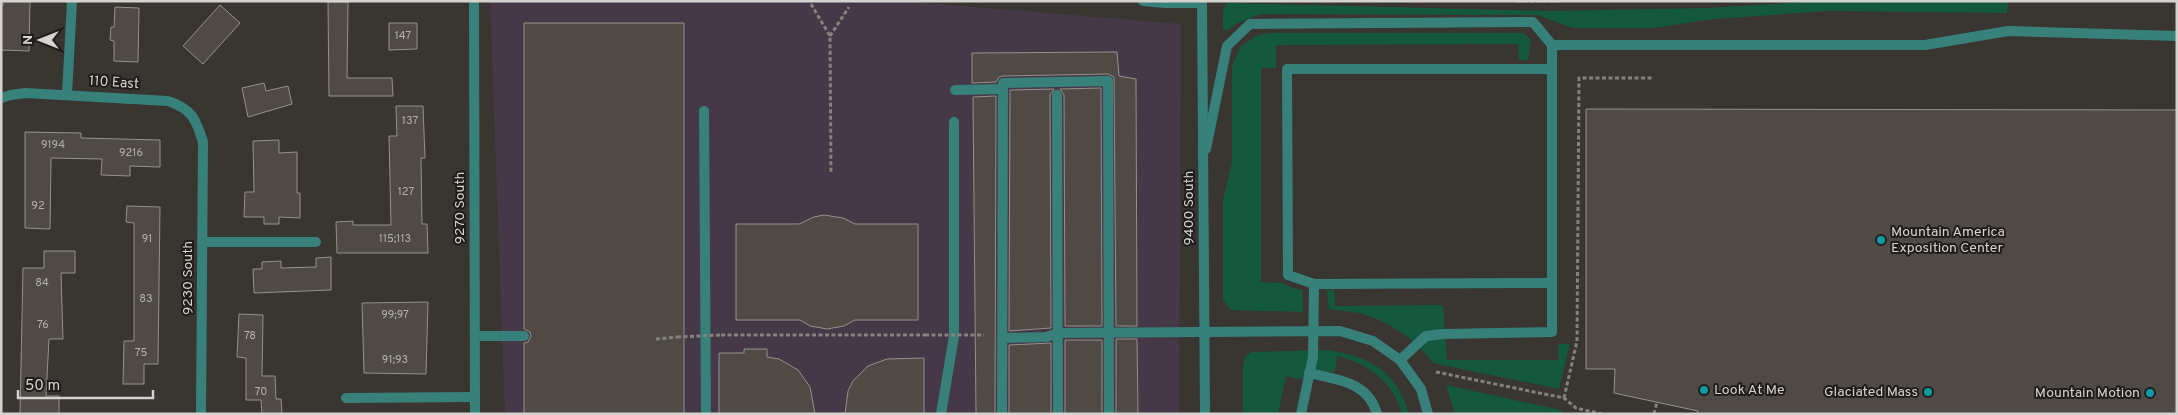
<svg xmlns="http://www.w3.org/2000/svg" width="2178" height="415" viewBox="0 0 2178 415" font-family="Overpass,sans-serif">
<style>
.commercial{fill:#453948}
.green{fill:#145840}
.building{fill:#4f4a45;stroke:#95918b}
.lines{fill:none;stroke-linecap:round;stroke-linejoin:round}
.path{stroke:#85827e;stroke-width:3;stroke-dasharray:4 2.5;stroke-linecap:butt}
.service{stroke:#38817b;stroke-width:10}
.minor{stroke:#38817b;stroke-width:10}
.tertiary{stroke:#38817b;stroke-width:10}
.path-bridge{stroke:#85827e;stroke-width:3;stroke-dasharray:4 2.5;stroke-linecap:butt}
.culture-dot{fill:#0f9aa8;stroke:#1f1d1b;stroke-width:2}
.labels{text-anchor:middle;dominant-baseline:central;stroke-width:4;stroke-linejoin:round;paint-order:stroke}
.number-label{font-size:11px;fill:#b4b1ac}
.street-label{font-size:14px;fill:#d5d3cf;stroke:#1f1d1b}
.poi-label{font-size:14px;fill:#d5d3cf;stroke:#1f1d1b;text-anchor:start}
</style>
<rect width="100%" height="100%" fill="#393530"/>
<path class="commercial" d="M490 1H903L1181 24 1179 414H505Z"/>
<path class="green" d="M1820 1H2008L2007 13 1830 11 1714 19 1653 28H1573L1537 15 1261 14 1238 23 1226 31 1223 28V10L1227 3 1550 11 1707 8Z
M1268 33H1524L1531 40 1528 60H1519L1518 44 1276 45V68H1261V282L1283 283 1292 288 1302 290 1303 312 1231 310 1223 300V200L1232 161V67L1240 47 1256 36Z
M1327 290H1334L1335 306 1443 305 1447 360H1558V344H1570L1559 389 1433 363C1417 341 1390 322 1363 314 1352 311 1340 311 1329 309Z
M1327 350C1369 356 1397 371 1409 414H1402C1394 383 1368 363 1337 356L1335 371 1299 379 1286 376 1278 414H1243V365L1245 357 1251 352Z
M1446 385 1561 410 1563 414H1455Z"/>
<path class="building" d="M3 1H30L29 51 1 50V6H3Z
M328 2H348L347 78H392L393 96H329Z
M220 5 240 23 203 64 183 46Z
M115 7 139 8 138 62 114 61V41L110 40 111 27H114Z
M389 23H417V49L389 50Z
M524 23H684V414H524V343L528 342 531 336 530 332 524 329Z
M1117 52 1119 76 1136 79 1137 326H1116L1114 77 1108 74 1003 76 999 77 996 82 972 83V53Z
M264 83 266 91 288 86 292 104 248 117 242 88Z
M1101 88 1102 326H1065L1064 95 1060 89Z
M1054 89 1050 95 1051 328 1009 331 1010 90Z
M996 96 995 414H976L973 97Z
M396 106H423L425 158H421L422 224H427L428 253H337L336 222 353 221V225H391L389 136H397Z
M1586 109 2177 110V414H1697L1698 411 1614 393 1615 369H1586Z
M25 132 81 133V138L160 140V167L130 166V176L101 175 102 159 51 158 50 229 25 228Z
M279 140V153L297 152V193H300V218L279 217V224H264V217H244L245 192H254L253 141Z
M127 206 160 207 158 364H144V384H123L124 341H134V223L126 222Z
M824 215 843 218 855 224H918V320H855L844 326 827 329 810 326 800 320H736V224H799L814 217Z
M44 251H75V273H61L63 339H49L46 396H59V414H20L23 268H44Z
M331 257V290L254 293 253 269H262V262L281 261V268L316 267V258Z
M428 302 426 374 364 373 362 303Z
M239 314 263 315 262 376H275L276 399H281L282 414H262L261 400H246V358L237 357Z
M1116 339H1137L1138 414H1116Z
M1065 340H1102V414H1065Z
M1051 343V414H1009V345Z
M744 349H767V357L779 359 798 370 810 387 815 414H719V353H744Z
M924 358V414H845L848 391 853 381 868 366 887 359Z"/>
<g class="lines">
<path class="path" d="M1517 1H1561
M811 4 830 36 831 173
M830 36 849 7
M721 335H925
M656 339 677 337
M1436 372 1564 398 1576 408 1602 414
M1564 398 1577 341 1579 78H1652
M1654 414 1657 402"/>
<path class="service" d="M955 90 1003 89
M1057 95 1058 414
M704 111 706 414
M1206 149 1227 46 1250 24 1533 22 1552 45H1925L2008 31 2177 36
M202 242H316
M1314 284 1552 283
M475 336H524
M1002 338 1046 337 1059 333 1340 331 1373 341 1400 360 1421 389 1428 414
M1400 360 1426 336 1443 334 1552 332V45
M1309 373C1337 380 1368 381 1377 414
M346 398 475 397
M941 414 954 336V122
M1002 414 1003 83 1108 81 1109 414
M1301 414 1313 357 1314 284 1288 275 1287 69H1552"/>
<path class="minor" d="M474 1 475 414
M1143 1 1165 3H1202
M67 94 72 1
M1 98 11 95 25 93 168 101C192 109 196 119 203 142L201 414"/>
<path class="tertiary" d="M1202 1 1205 414"/>
<path class="path-bridge" d="M925 335H984
M677 337 721 335"/>
</g>
<g class="culture-dot">
<circle cx="1881" cy="240" r="5"/>
<circle cx="1704" cy="390" r="5"/>
<circle cx="1928" cy="392" r="5"/>
<circle cx="2150" cy="393" r="5"/>
</g>
<g class="labels">
<g class="number-label">
<text x="403" y="36">147</text>
<text x="410" y="121">137</text>
<text x="53" y="145">9194</text>
<text x="131" y="153">9216</text>
<text x="406" y="192">127</text>
<text x="38" y="206">92</text>
<text x="147" y="239">91</text>
<text x="395" y="239">115;113</text>
<text x="42" y="283">84</text>
<text x="146" y="299">83</text>
<text x="395" y="315">99;97</text>
<text x="43" y="325">76</text>
<text x="250" y="336">78</text>
<text x="141" y="353">75</text>
<text x="395" y="360">91;93</text>
<text x="261" y="392">70</text>
</g>
<g class="street-label">
<text transform="translate(114 83) rotate(4)">110 East</text>
<text transform="translate(460 208) rotate(-90)">9270 South</text>
<text transform="translate(1189 208) rotate(-90)">9400 South</text>
<text transform="translate(188 278) rotate(-90)">9230 South</text>
</g>
<g class="poi-label">
<text x="1891" y="232">Mountain America<tspan x="1891" dy="16">Exposition Center</tspan></text>
<text x="1714" y="390">Look At Me</text>
<text x="1918" y="392" text-anchor="end">Glaciated Mass</text>
<text x="2140" y="393" text-anchor="end">Mountain Motion</text>
</g>
</g>
<rect width="2178" height="415" fill="none" stroke="#d5d3cf" stroke-width="5"/>
<g transform="translate(40 40) rotate(270)" stroke="#1f1d1b" stroke-width="4" paint-order="stroke">
<path d="M0-4L9 19L0 12L-9 19Z" fill="#d5d3cf"/>
<text y="-8" font-size="14" font-weight="bold" text-anchor="middle" fill="#d5d3cf">N</text>
</g>
<path d="M18 390v8h135v-8" fill="none" stroke="#d5d3cf" stroke-width="2.5"/>
<text x="25" y="390" font-size="15" fill="#d5d3cf" stroke="#1f1d1b" stroke-width="4" paint-order="stroke">50 m</text>
</svg>
